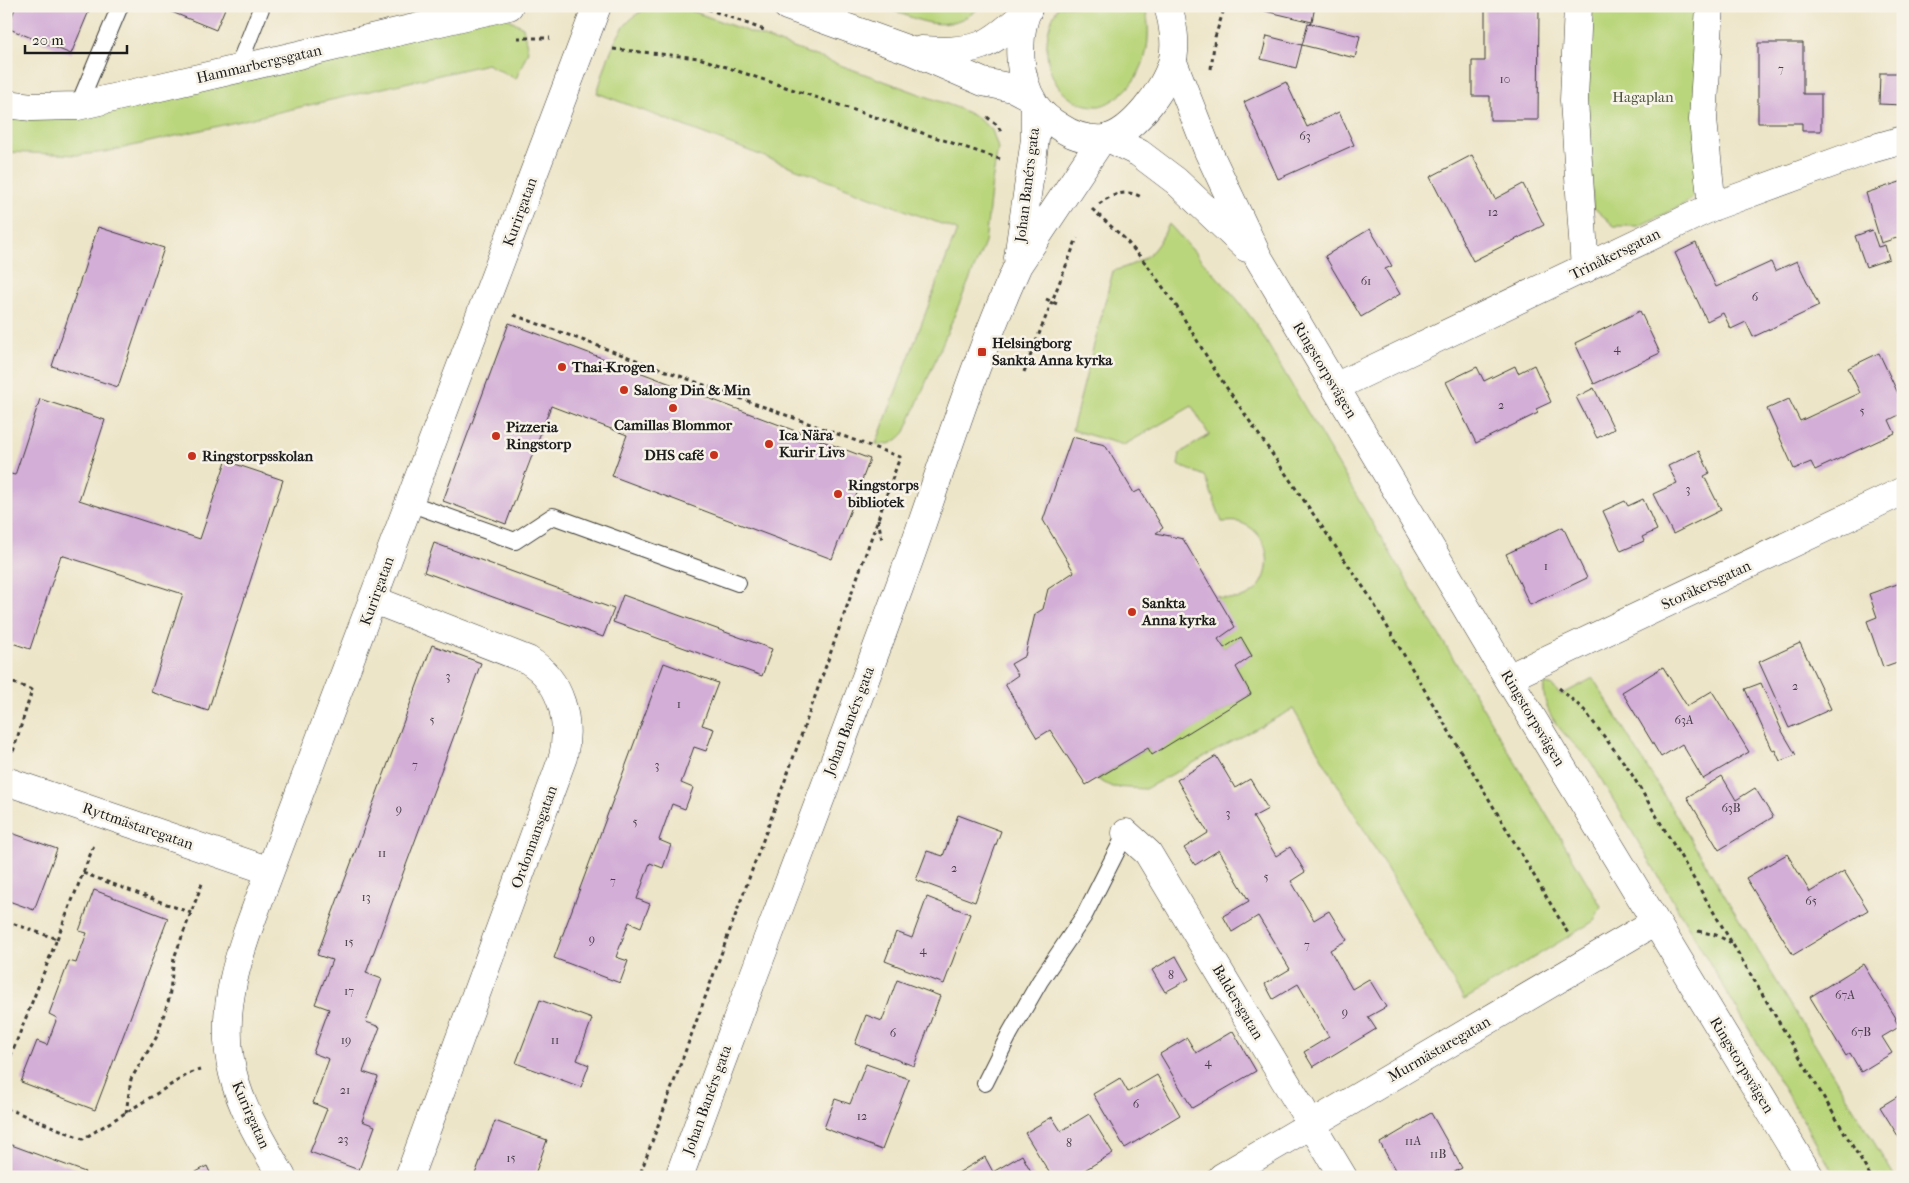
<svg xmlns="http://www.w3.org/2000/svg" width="1909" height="1183" viewBox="0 0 1909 1183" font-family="'IM FELL French Canon',serif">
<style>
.green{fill:#bad67c;stroke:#6b794c}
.building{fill:#d3aed7}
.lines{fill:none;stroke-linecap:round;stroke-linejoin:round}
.service-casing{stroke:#3b3a36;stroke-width:18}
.minor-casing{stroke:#3b3a36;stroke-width:29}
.tertiary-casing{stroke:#3b3a36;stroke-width:29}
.path{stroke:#3b3a36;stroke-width:3;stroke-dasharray:4 4;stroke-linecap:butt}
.service{stroke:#fff;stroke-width:16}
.minor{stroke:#fff;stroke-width:28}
.tertiary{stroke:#fff;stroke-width:28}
.poi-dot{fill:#c8321e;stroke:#f7f3e8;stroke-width:2}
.labels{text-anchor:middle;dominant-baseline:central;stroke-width:5;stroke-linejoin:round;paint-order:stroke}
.number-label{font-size:12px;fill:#4a404b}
.street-label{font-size:15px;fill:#1c1c1c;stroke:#f7f3e8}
.park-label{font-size:15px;fill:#4b5439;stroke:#f7f3e8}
.poi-label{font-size:15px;font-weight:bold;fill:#1c1c1c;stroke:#f7f3e8;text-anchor:start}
</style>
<rect width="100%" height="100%" fill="#f7f3e8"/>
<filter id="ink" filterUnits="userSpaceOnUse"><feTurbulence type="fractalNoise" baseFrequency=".02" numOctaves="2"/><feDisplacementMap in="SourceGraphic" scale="10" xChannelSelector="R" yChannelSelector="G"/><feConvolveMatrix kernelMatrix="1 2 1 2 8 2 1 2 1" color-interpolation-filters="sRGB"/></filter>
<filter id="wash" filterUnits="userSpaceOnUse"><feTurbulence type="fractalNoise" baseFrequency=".0096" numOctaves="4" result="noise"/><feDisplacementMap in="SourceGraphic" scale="20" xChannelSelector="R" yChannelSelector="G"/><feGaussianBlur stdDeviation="1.12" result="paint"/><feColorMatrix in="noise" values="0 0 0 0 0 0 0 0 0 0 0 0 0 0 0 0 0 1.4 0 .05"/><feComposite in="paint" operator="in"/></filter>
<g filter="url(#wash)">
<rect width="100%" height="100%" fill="#ede5c8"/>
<path class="green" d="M657 6H675L692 11 958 108 976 117 992 130 998 148 992 182 985 243 905 432C896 442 890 446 876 444L957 230 597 93C606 66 614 26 642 11 646 8 652 7 657 6Z
M882 6H982C945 37 921 21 882 6Z
M1059 6H1145C1153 39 1147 74 1119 96 1113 100 1103 107 1096 106 1046 105 1035 40 1059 6Z
M1591 6H1699L1701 190 1685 204 1639 226H1614L1593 207 1587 106Z
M502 15 523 27 528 51 516 79 487 64 106 152 79 155 6 152V111Z
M1169 224 1237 299 1256 324 1370 519 1601 906 1594 921 1464 1000 1293 709 1145 789 1112 787 1097 779 1148 748 1152 754 1251 694 1236 667 1252 655 1241 637 1224 648 1218 639 1216 596C1273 615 1286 535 1238 522 1233 521 1227 522 1222 522L1205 476 1178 465 1180 453 1209 435 1192 406 1124 445 1072 430 1113 271C1146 261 1154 255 1169 224Z
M1593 678 1895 1177H1836L1591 762C1570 738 1541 718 1544 684L1551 685 1561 695Z"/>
<g id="blocks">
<path class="building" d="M16 6H91L71 54 7 28Z
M157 6H226L216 30Z
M1266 6H1315L1312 22 1265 11Z
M1485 7H1539L1538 120H1490V96H1472V61H1485Z
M1308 23 1360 36 1355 58 1302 45Z
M1267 36 1302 45 1296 68 1261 59Z
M1758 43H1803V94H1821V131H1802V123H1758Z
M1880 73H1903V105L1879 104Z
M1286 82 1307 127 1339 112 1354 145 1278 179 1244 102Z
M1472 155 1495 199 1523 184 1544 225 1473 261 1430 177Z
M1903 181V236L1881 243 1866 193Z
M98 227 164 248 118 387 52 366Z
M1370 229 1392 266 1385 269 1400 294 1361 317 1325 256Z
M1872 230 1878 247 1885 245 1889 259 1866 267 1855 236Z
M1696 243 1716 287 1771 262 1775 271 1797 261 1819 306 1753 337 1746 322 1731 329 1723 313 1707 321 1675 253Z
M1640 311 1660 353 1594 384 1575 343Z
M509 323 870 459 832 559 612 476 627 435 551 406 506 524 443 501Z
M1879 353 1903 404V413L1889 420 1895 433 1815 470 1811 462 1794 469 1767 409 1789 399 1800 421 1860 393 1848 368Z
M1534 365 1551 402 1536 409 1538 413 1476 443 1446 382 1477 367 1484 381 1515 366 1518 373Z
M1594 388 1614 429 1597 438 1576 397Z
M40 399 105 420 79 500 200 539 226 461 283 480 208 711 151 692 183 594 61 555 30 649 6 641V473L15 475Z
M1072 437 1105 445 1134 493 1140 490 1163 528 1156 533 1183 539 1235 627 1218 639 1224 648 1241 637 1252 656 1236 667 1251 694 1152 755 1148 748 1086 785 1050 730 1037 738 1005 684 1018 675 1011 664 1025 656 1035 614 1043 609 1048 589 1074 572 1043 520Z
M1699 451 1710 473 1704 476 1721 510 1673 534 1653 494 1677 483 1668 466Z
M1643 499 1657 530 1642 537 1644 541 1621 551 1603 511 1625 501 1628 506Z
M1563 527 1587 578 1530 605 1506 554Z
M434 543 614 609 603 637 424 572Z
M1903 582V660L1883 667 1867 621 1877 617 1869 594Z
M623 595 772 649 762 676 613 622Z
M1800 643 1831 709 1789 728 1759 662Z
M432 645 481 663 366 973 382 979 366 1022 380 1027 363 1072 378 1077 362 1121 375 1126 359 1170 310 1152 327 1109 313 1103 329 1059 313 1053 329 1009 315 1004 332 960 317 955Z
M664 663 718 683 702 725 714 729 706 751 694 747 681 783 693 788 685 809 672 804 659 840 671 845 663 868 650 863 637 899 650 904 641 927 629 922 616 957 628 961 620 983 554 958Z
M1663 667 1687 706 1712 691 1749 752 1703 779 1682 744 1661 757 1622 692Z
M1761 683 1782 731 1796 755 1780 761 1775 750 1773 751 1745 689Z
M1216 756 1235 788 1250 779 1268 809 1253 817 1276 856 1290 847 1305 872 1291 881 1314 920 1329 911 1347 940 1330 950 1352 989 1369 979 1386 1007 1368 1017 1376 1029 1313 1067 1304 1052 1329 1037 1298 984 1273 999 1265 984 1290 969 1258 916 1232 932 1223 916 1249 901 1219 850 1195 865 1184 848 1208 833 1177 780Z
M1722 776 1736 800 1755 788 1773 817 1719 850 1687 797Z
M958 815 1001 831 975 902 916 880 927 851 943 856Z
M6 831 57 849 34 910 6 900Z
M1787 854 1810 892 1844 871 1868 910 1793 955 1746 878Z
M94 890 168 918 95 1110 21 1082 37 1041 47 1045 57 1018 49 1014 69 961 76 963 87 933 79 931Z
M927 897 970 914 944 984 885 961 896 932 912 938Z
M1176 956 1189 979 1165 992 1152 970Z
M1863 964 1896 1018 1895 1019 1899 1027 1882 1037 1892 1053 1861 1072 1850 1053 1846 1056 1810 997Z
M897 980 940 996 914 1066 855 1044 866 1015 882 1021Z
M540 1000 592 1019 577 1060 589 1065 581 1087 516 1063Z
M1233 1031 1256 1071 1192 1108 1160 1054 1187 1038 1196 1053Z
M866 1064 909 1079 882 1150 824 1128 835 1099 850 1104Z
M1157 1075 1180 1115 1125 1148 1093 1094 1120 1078 1128 1092Z
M1903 1093V1144L1880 1107Z
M1431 1113 1462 1168 1445 1177H1399L1380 1143Z
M1089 1114 1113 1153 1073 1177H1052L1025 1133 1052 1117 1061 1131Z
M495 1121 547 1140 534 1177H474Z
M6 1143 85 1172 83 1177 6 1175Z
M1022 1155 1034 1177H960L958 1173 985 1157 993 1172Z
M207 1166 212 1177H187Z"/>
</g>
</g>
<g filter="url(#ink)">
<use href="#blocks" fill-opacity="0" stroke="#3b3a36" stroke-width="1"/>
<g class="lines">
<g class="service-casing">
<path id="service" d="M237 69 262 6
M78 106 120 6
M409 503 515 541 553 516 738 583
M985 1083 1010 1033 1040 981 1084 916 1126 833"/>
</g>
<g class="minor-casing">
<path id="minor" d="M787 6 909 50 983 82 1013 88 1030 97
M1578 6 1574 100 1585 269
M1710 6 1703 120 1712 207
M921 50C941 51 963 52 982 45 999 38 1013 23 1027 12
M1173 62 1208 151 1258 257 1508 678 1810 1177
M6 104 32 107 78 106 509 6
M1108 138 1139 153 1176 181 1247 248
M1335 387 1712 207 1871 149 1903 140
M374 600 528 660C562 681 571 720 563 757L409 1177
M1508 678 1903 491
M6 781 270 871
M1126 833 1148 853 1343 1177
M282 1177C263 1144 242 1111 233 1074 215 1003 246 936 270 871L597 6
M1222 1177 1655 922"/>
</g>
<g class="tertiary-casing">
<path id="tertiary" d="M1029 6C1016 35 1017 78 1035 105 1042 115 1050 121 1060 127 1073 136 1088 140 1103 139 1132 135 1165 88 1172 63 1177 46 1173 22 1168 6
M1018 258 1035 139V105
M679 1177C752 976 830 777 903 577 941 473 972 366 1018 265L1102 139"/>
</g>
<path class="path" d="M700 6 767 31
M517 38H550
M613 49 699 58 1000 159
M1211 69 1215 37 1225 6
M987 117 997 125 1003 134
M1099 204C1111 195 1126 188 1141 197
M1092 209 1124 238 1148 266 1177 307 1216 372 1368 594 1569 935
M1046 299 1057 304
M514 315 900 457 790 767 639 1177
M1024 372 1077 238
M878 519 882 540
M6 680 32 690 13 752
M1559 688 1584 710 1628 768 1871 1177
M83 873 191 913
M6 921 57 939 6 1068
M1698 931 1716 935 1732 943
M57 939 94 845
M6 1108 83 1139 190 1073 200 1070
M126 1113 131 1079 156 1038 169 999 174 958 203 881"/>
<use href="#service" class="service"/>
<use href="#minor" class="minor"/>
<use href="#tertiary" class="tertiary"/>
</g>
</g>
<g class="poi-dot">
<rect x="977" y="347" width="10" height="10" rx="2.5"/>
<circle cx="562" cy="367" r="5"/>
<circle cx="624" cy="390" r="5"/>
<circle cx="673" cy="408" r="5"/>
<circle cx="496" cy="436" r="5"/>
<circle cx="769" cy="444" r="5"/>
<circle cx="714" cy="455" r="5"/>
<circle cx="192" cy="456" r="5"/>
<circle cx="838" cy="494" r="5"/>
<circle cx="1132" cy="612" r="5"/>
</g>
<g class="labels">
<g class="number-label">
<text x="1781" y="69">7</text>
<text x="1505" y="79">10</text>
<text x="1305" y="136">63</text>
<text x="1493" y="212">12</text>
<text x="1366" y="281">61</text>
<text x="1755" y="297">6</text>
<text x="1617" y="348">4</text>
<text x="1501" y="405">2</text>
<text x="1862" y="411">5</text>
<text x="1688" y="489">3</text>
<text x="1546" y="566">1</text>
<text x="448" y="676">3</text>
<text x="1795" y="686">2</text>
<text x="679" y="704">1</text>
<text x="432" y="720">5</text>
<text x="1684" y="720">63A</text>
<text x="415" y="765">7</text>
<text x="657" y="765">3</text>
<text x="1731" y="808">63B</text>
<text x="399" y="809">9</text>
<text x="1228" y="813">3</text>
<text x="635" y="822">5</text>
<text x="382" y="853">11</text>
<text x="954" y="868">2</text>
<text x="1266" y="877">5</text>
<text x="613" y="881">7</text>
<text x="366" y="897">13</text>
<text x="1811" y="901">65</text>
<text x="592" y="939">9</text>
<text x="349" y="942">15</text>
<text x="1307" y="945">7</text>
<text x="923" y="950">4</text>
<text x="1171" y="975">8</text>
<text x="349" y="991">17</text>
<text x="1845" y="995">67A</text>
<text x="1345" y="1012">9</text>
<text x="1861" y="1032">67B</text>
<text x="893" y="1033">6</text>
<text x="346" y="1040">19</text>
<text x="555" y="1040">11</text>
<text x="1208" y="1062">4</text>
<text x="345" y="1090">21</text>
<text x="1136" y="1104">6</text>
<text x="862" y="1116">12</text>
<text x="343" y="1139">23</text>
<text x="1413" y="1141">11A</text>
<text x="1069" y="1143">8</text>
<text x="1438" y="1154">11B</text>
<text x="511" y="1158">15</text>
</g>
<g class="street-label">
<text transform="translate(259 64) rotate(-13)">Hammarbergsgatan</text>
<text transform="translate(1027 185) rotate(-83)">Johan Banérs gata</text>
<text transform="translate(520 212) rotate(-70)">Kurirgatan</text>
<text transform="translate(1615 254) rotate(-26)">Trinåkersgatan</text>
<text transform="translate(1325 370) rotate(59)">Ringstorpsvägen</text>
<text transform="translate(1706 585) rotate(-25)">Storåkersgatan</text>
<text transform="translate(377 591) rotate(-70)">Kurirgatan</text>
<text transform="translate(1533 718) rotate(59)">Ringstorpsvägen</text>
<text transform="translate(849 721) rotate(-69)">Johan Banérs gata</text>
<text transform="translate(138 826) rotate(19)">Ryttmästaregatan</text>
<text transform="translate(534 837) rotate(-70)">Ordonnansgatan</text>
<text transform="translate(1238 1002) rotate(59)">Baldersgatan</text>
<text transform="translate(1439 1049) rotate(-30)">Murmästaregatan</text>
<text transform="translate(1742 1065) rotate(59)">Ringstorpsvägen</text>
<text transform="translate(707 1100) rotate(-70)">Johan Banérs gata</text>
<text transform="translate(251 1115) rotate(66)">Kurirgatan</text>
</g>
<g class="park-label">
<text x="1643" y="97">Hagaplan</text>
</g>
<g class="poi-label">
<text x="992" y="343">Helsingborg<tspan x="992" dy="17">Sankta Anna kyrka</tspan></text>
<text x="572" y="367">Thai-Krogen</text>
<text x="634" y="390">Salong Din &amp; Min</text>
<text x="673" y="425" text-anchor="middle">Camillas Blommor</text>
<text x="506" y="427">Pizzeria<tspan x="506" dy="17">Ringstorp</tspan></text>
<text x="779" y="435">Ica Nära<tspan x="779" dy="17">Kurir Livs</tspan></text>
<text x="704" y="455" text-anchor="end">DHS café</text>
<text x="202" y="456">Ringstorpsskolan</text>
<text x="848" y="485">Ringstorps<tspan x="848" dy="17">bibliotek</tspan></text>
<text x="1142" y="603">Sankta<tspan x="1142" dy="17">Anna kyrka</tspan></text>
</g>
</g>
<rect width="1909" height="1183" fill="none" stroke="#f7f3e8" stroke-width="25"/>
<path d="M25 45v8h102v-8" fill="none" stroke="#1c1c1c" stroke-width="2.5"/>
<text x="32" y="45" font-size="15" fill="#1c1c1c" stroke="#f7f3e8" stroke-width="4" paint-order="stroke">20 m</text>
</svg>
